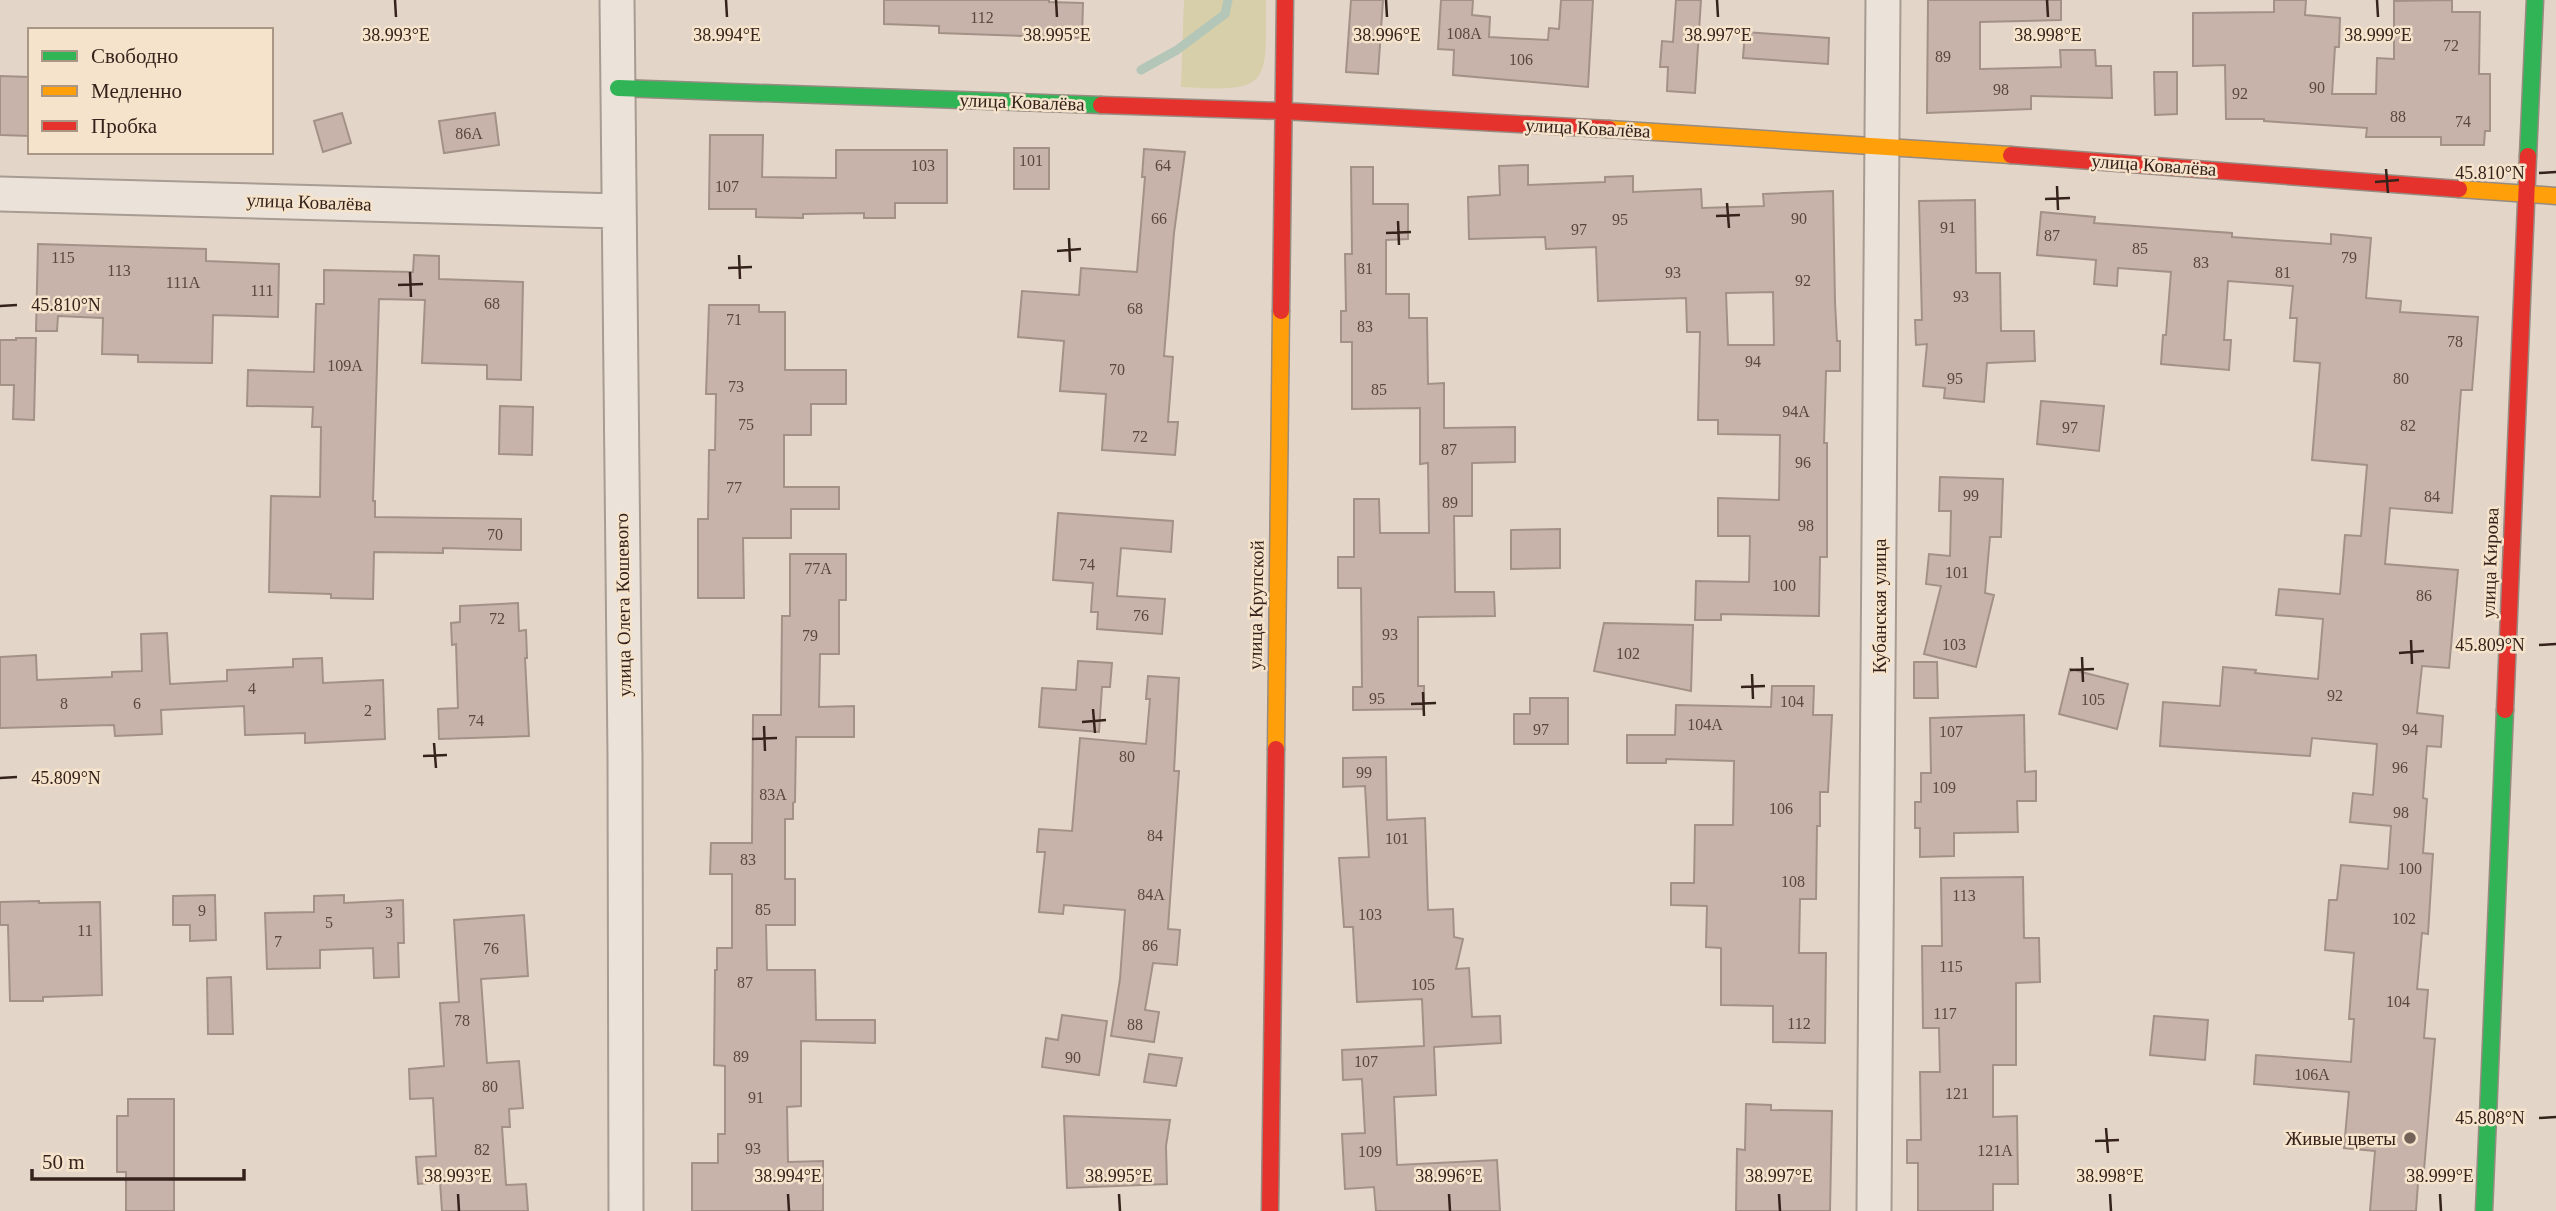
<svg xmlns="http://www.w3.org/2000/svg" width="2556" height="1211" viewBox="0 0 2556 1211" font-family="'Times New Roman',serif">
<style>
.green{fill:#d6cfa9}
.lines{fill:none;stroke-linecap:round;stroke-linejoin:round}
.stream{stroke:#b4c6b8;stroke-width:9}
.building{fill:#c7b3a9;stroke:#a39188;stroke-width:2;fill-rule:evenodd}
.street-casing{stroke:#a79b92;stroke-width:37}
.fast-casing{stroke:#978b82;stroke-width:19}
.slow-casing{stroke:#978b82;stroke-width:19}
.jam-casing{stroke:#978b82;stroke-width:19}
.street{stroke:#ebe3da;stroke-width:33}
.fast{stroke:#30b455;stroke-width:16}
.slow{stroke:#ff9f0a;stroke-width:16}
.jam{stroke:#e5322d;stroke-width:16}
.ticks{fill:none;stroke:#35231b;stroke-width:2.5}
.poi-dot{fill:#726258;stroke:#f6e3cc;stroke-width:2.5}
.labels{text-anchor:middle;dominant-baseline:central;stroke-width:5;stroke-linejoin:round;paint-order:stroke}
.number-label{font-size:16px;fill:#5a473e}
.street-label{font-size:19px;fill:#35231b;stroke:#f6e3cc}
.poi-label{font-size:19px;fill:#35231b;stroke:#f6e3cc;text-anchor:end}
.ticks-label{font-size:18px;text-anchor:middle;fill:#35231b;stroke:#f6e3cc;stroke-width:5;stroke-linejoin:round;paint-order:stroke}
</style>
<rect width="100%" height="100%" fill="#e3d6c8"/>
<path class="green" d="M1184 0H1266C1266 84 1272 93 1181 87Z"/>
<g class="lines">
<path class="stream" d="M1141 70 1177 50 1225 14 1228 0"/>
</g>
<path class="building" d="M884 0H1049V2L1083 3 1082 38 939 33V26L884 24Z
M1351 0H1383L1378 74 1346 72Z
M1441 0H1473L1472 15 1490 17 1489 37 1548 40 1549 28 1559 29 1561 0H1593L1588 87 1453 75 1454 50 1438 49Z
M1676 0H1701L1695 93 1667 91 1668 67H1660L1662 41 1673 42Z
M1928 0H2061V20L1980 22V69L2061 67 2060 50H2095L2096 66H2111L2112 98 2031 96V109L1927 113Z
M2274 0H2306L2305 15 2340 18 2339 47H2335L2332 94H2376L2377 58 2394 59V1L2452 0V12H2480L2479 74H2490V131H2485L2484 145H2441V137H2366L2367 128 2264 121V119H2226L2225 65 2193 66V13L2274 12Z
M1745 32 1829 38 1828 64 1743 58Z
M2154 72H2177V114L2155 115Z
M0 76 30 77V136L0 135Z
M342 113 351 143 323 152 314 121Z
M495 113 499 145 444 153 439 121Z
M710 135H763L762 177 836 178V150H947V203H895V218H864V213L803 214V218L756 217V209H709Z
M1014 148H1049V189H1014Z
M1144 149 1185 152 1174 233 1164 356 1173 357 1168 422H1178L1175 455 1102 450 1106 394 1060 391 1064 341 1018 337 1022 291 1079 295 1081 268 1137 272 1145 177H1142Z
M1528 165V185L1605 182V177L1633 176V192L1701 189 1702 208 1764 206 1763 194 1833 191 1835 302 1837 341H1840V371H1826L1824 443H1827V557H1820L1819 616 1721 614V620H1695L1696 581 1749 582 1750 536H1718V498L1779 500 1780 435 1718 434V420H1698L1700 332H1687L1686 298 1598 301 1596 247 1546 249 1545 237 1469 239 1468 197 1500 195 1499 166ZM1773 292 1774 345H1728L1726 293Z
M1351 167H1373V204H1408V239L1386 240V294H1409V318H1427L1428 384 1444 383V428L1515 427V462L1472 463V516H1454L1455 592H1494L1495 616 1418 617V686H1424V709L1353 710V687H1362L1361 588H1338V557H1354V499H1379L1380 533H1429L1428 463 1420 464V408L1352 409V342H1341V311H1346L1345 254H1352Z
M1975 200 1976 273H2000L2001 331H2034L2035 361 1987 363 1984 402 1944 398 1945 388 1923 386 1927 344 1916 345 1915 320H1922L1919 201Z
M2041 212 2095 217 2094 223 2232 233V237L2331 244V234L2371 238 2366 298 2401 301 2400 312 2478 317 2472 390H2461L2452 513 2390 508 2385 564 2458 570 2449 668 2422 666 2417 713 2443 716 2441 747 2427 746 2423 798 2427 799 2423 853 2433 854 2428 934 2422 933 2417 989 2428 990 2424 1038 2435 1039 2424 1170 2419 1169 2416 1211H2370L2375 1151 2344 1148 2349 1092 2254 1084 2256 1055 2351 1062 2354 1019H2349L2354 953 2325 950 2329 900H2337L2341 865 2388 869 2391 826 2350 822 2353 793 2373 795 2377 744 2312 738 2310 756 2160 746 2163 702 2220 706 2223 667 2256 670 2255 673 2318 679 2323 619 2276 615 2279 589 2340 594 2345 535 2361 536 2367 465 2312 460 2320 363 2294 361 2297 318H2290L2293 286 2228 281 2224 340H2231L2229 370 2161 364 2163 335H2166L2171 272 2118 268 2117 286 2094 284 2096 260 2037 255Z
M38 244 206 249V261L279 264 278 317 213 315 212 363 138 362V355L102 354 103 318 58 316 57 331H36Z
M414 255 439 256V279L523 282 521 380 487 379V365L422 363 425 300 379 299 373 501H375V517L521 519V550L443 548V553L374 552 373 599 331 598V594L269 592 271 496 320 497 321 427H312L313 407 247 406 248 370 314 372 316 304H324V270L413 272Z
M709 305H759V312H785V370H846V404H811V435H784V487H839V509H791V538H743L744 598H698V519H708L709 450H715L716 394H706Z
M16 338H36L34 420 13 419 14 385H0V340H16Z
M2041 401 2104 406 2099 451 2037 444Z
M500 406 533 407 532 455 499 454Z
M1940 477 2003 479 2001 537H1990L1985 593 1994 595 1976 667 1924 654 1941 586 1926 584 1929 554 1950 556 1951 511H1939Z
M1058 513 1173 521 1171 552 1121 548 1117 596 1165 599 1162 634 1097 629 1098 612H1091L1093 583 1053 580Z
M1560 529V568L1511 569V530Z
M790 554H846V600H839V654H820L819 707 854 706V737H796L795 802 793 803V819H785V879H795V925H766L767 970H815L816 1020H875V1043L801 1041V1106L787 1107 788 1162 823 1161V1211H692V1163H718V1134H725V1066L714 1065 715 970H717V948H732V874H710L711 843H752L753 715H781L782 616H790Z
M518 603 519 631 526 630 527 658H525L529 736 439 739 438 709 458 708 456 644 452 645 451 623 460 622V606Z
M1604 623 1693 625 1691 691 1594 671Z
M167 633 170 684 227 681V670L293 667V659L322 658 323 683 383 680 385 739 305 743V733L245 735 244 706 161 710 162 734 115 736 114 725 0 728V657L36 655 37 680 112 677V672L142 671 141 634Z
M1078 661 1112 663 1110 687H1102L1099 732 1039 727 1042 688 1076 690Z
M1914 662H1937L1938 698H1914Z
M2070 669 2128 684 2117 729 2059 714Z
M1148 676 1179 678 1174 771H1179L1168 929 1180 930 1177 965 1153 963 1145 1010 1159 1012 1154 1042 1111 1036 1120 979 1125 910 1064 905 1063 914 1039 912 1045 852H1037L1039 829 1072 831 1080 738 1146 744 1150 699H1146Z
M1772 686H1814L1813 715H1832L1828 792H1820V826H1817L1816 899H1800L1799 953H1826L1825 1043 1773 1042V1006L1721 1005V948L1706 947 1707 906 1671 905V883H1694L1695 825H1733L1734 761 1666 759V763H1627V735H1675L1676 705 1771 707Z
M1530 698H1568V744H1514V714H1530Z
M2024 715 2025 772 2036 771V801H2017L2018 832 1954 833V856L1920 857V828H1915V802H1921V773H1931L1930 718Z
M1386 757 1387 820 1425 818 1428 910 1453 909 1454 937 1463 939 1456 969 1469 968 1472 1017 1500 1016 1501 1043 1434 1047 1436 1095 1394 1097 1397 1165 1497 1160 1500 1211H1376L1374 1187 1345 1189 1342 1134 1365 1133 1362 1079 1343 1080 1342 1050 1424 1046 1422 999 1357 1002 1353 927H1344L1339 858 1369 857 1365 786 1343 787V758Z
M2023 877 2024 938H2039L2040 982 2016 983V1065H1993V1117L2017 1116 2018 1184H1993V1211H1918V1163H1907V1140H1921L1920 1072H1940L1939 1028H1923L1922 946H1942L1941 878Z
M215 895 216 940 190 941V925H173V896Z
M344 895V903L403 900 404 943H398L399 977 374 978 373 948 320 950V968L267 969 265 913 314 912V896Z
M39 901V903L100 902 102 995 43 997V1001H10L8 925H0V902Z
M524 915 528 976 481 979 487 1063 519 1061 523 1108 509 1109 510 1127H502L506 1185 526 1184 528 1211H442L440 1182 418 1184 416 1157 436 1156 433 1098 410 1099 409 1069 444 1066 440 1003 459 1002 454 920Z
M231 977 233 1034H208L207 978Z
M1062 1015 1107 1021 1099 1075 1042 1067 1046 1038 1058 1040Z
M2154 1016 2208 1020 2205 1060 2150 1055Z
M1149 1054 1182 1058 1176 1086 1144 1082Z
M128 1099H174V1211H126V1172H117V1116H128Z
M1746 1104 1771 1105V1110L1832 1111 1830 1211H1736L1737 1149 1745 1150Z
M1064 1116 1170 1120 1166 1146 1167 1184 1067 1188Z"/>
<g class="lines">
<g class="street-casing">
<path id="street" d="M617 0 625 756 626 1211
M0 194 618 211
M1874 1211 1883 0"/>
</g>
<g class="fast-casing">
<path id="fast" d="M618 88 1101 105
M2528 156 2535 0
M2484 1211 2505 710"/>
</g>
<g class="slow-casing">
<path id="slow" d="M1609 129 2011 155
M2459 189 2556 196
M1276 749 1281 311"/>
</g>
<g class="jam-casing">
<path id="jam" d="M1101 105 1283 111 1609 129
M2011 155 2459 189
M1281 311 1285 0
M2505 710 2528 156
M1270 1211 1276 749"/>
</g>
<use href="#street" class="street"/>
<use href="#fast" class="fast"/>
<use href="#slow" class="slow"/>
<use href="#jam" class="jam"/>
</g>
<path class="ticks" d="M395 0 396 17M726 0 727 17M1056 0 1057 17M1386 0 1387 17M1717 0 1718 17M2047 0 2048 17M2377 0 2378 17M2386 169 2388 193M2539 173 2556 172M2375 182 2399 180M2057 186 2058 210M2045 199 2070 198M1727 203 1729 228M1716 216 1740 215M1398 221 1399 245M1386 233 1411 232M1069 238 1070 262M1057 251 1081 249M739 255 740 279M728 268 752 267M410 272 411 297M398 285 423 284M0 306 17 305M2411 640 2412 664M2539 645 2556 644M2399 653 2424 651M2082 657 2083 682M2070 670 2094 669M1752 674 1753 699M1741 687 1765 686M1423 692 1424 716M1411 704 1436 703M1093 709 1095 733M1082 722 1106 720M764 726 765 751M752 739 777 738M434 743 436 768M423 756 447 755M0 778 17 777M2539 1118 2556 1117M2106 1128 2108 1153M2095 1141 2119 1140M458 1194 459 1211M788 1194 789 1211M1119 1194 1120 1211M1449 1194 1450 1211M1779 1194 1780 1211M2110 1194 2111 1211M2440 1194 2441 1211"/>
<circle class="poi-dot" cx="2410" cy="1138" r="7"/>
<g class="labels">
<g class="number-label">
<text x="982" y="17">112</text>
<text x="1464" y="33">108А</text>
<text x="2451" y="45">72</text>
<text x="1943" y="56">89</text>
<text x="1521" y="59">106</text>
<text x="2317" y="87">90</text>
<text x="2001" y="89">98</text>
<text x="2240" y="93">92</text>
<text x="2398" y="116">88</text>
<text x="2463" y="121">74</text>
<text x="469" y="133">86А</text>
<text x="1031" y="160">101</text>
<text x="923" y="165">103</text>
<text x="1163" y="165">64</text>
<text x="727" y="186">107</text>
<text x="1159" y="218">66</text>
<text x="1799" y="218">90</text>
<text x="1620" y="219">95</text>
<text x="1948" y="227">91</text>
<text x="1579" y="229">97</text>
<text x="2052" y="235">87</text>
<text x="2140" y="248">85</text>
<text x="63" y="257">115</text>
<text x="2349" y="257">79</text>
<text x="2201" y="262">83</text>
<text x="1365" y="268">81</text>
<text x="119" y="270">113</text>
<text x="1673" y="272">93</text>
<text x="2283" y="272">81</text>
<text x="1803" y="280">92</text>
<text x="183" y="282">111А</text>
<text x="262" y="290">111</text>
<text x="1961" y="296">93</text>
<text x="492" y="303">68</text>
<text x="1135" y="308">68</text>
<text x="734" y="319">71</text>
<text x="1365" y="326">83</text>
<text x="2455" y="341">78</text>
<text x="1753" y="361">94</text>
<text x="345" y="365">109А</text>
<text x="1117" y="369">70</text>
<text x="1955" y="378">95</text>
<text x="2401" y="378">80</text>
<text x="736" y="386">73</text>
<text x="1379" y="389">85</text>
<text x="1796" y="411">94А</text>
<text x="746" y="424">75</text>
<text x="2408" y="425">82</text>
<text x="2070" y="427">97</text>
<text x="1140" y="436">72</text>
<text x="1449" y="449">87</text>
<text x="1803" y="462">96</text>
<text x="734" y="487">77</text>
<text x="1971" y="495">99</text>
<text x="2432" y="496">84</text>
<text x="1450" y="502">89</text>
<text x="1806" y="525">98</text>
<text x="495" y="534">70</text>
<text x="1087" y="564">74</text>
<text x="818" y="568">77А</text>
<text x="1957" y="572">101</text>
<text x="1784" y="585">100</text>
<text x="2424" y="595">86</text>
<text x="1141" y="615">76</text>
<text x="497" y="618">72</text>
<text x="1390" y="634">93</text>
<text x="810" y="635">79</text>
<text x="1954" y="644">103</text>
<text x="1628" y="653">102</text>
<text x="252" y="688">4</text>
<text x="2335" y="695">92</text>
<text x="1377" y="698">95</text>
<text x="2093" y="699">105</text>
<text x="1792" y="701">104</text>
<text x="64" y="703">8</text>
<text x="137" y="703">6</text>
<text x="368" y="710">2</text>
<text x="476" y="720">74</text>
<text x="1705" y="724">104А</text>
<text x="1541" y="729">97</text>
<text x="2410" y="729">94</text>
<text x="1951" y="731">107</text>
<text x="1127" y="756">80</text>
<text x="2400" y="767">96</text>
<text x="1364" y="772">99</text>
<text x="1944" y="787">109</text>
<text x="773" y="794">83А</text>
<text x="1781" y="808">106</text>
<text x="2401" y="812">98</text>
<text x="1155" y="835">84</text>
<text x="1397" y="838">101</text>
<text x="748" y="859">83</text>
<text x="2410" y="868">100</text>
<text x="1793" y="881">108</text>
<text x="1151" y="894">84А</text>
<text x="1964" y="895">113</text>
<text x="763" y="909">85</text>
<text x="202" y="910">9</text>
<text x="389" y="912">3</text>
<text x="1370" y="914">103</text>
<text x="2404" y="918">102</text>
<text x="329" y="922">5</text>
<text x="85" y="930">11</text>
<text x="278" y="941">7</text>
<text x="1150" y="945">86</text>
<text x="491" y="948">76</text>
<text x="1951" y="966">115</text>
<text x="745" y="982">87</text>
<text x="1423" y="984">105</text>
<text x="2398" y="1001">104</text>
<text x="1945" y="1013">117</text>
<text x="462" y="1020">78</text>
<text x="1799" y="1023">112</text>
<text x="1135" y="1024">88</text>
<text x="741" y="1056">89</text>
<text x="1073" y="1057">90</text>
<text x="1366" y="1061">107</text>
<text x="2312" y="1074">106А</text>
<text x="490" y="1086">80</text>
<text x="1957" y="1093">121</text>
<text x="756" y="1097">91</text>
<text x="753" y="1148">93</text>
<text x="482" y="1149">82</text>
<text x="1995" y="1150">121А</text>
<text x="1370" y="1151">109</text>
</g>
<g class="street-label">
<text transform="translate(1022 102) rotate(2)">улица Ковалёва</text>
<text transform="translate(1588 128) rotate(3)">улица Ковалёва</text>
<text transform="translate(2154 165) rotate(4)">улица Ковалёва</text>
<text transform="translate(309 202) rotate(2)">улица Ковалёва</text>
<text transform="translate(2490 563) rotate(-88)">улица Кирова</text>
<text transform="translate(623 605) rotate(-91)">улица Олега Кошевого</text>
<text transform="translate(1256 605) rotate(-89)">улица Крупской</text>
<text transform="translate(1879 606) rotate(-90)">Кубанская улица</text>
</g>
<g class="poi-label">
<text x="2396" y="1138">Живые цветы</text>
</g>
</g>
<g class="ticks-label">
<text x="396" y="41">38.993°E</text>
<text x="727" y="41">38.994°E</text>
<text x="1057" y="41">38.995°E</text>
<text x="1387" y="41">38.996°E</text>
<text x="1718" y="41">38.997°E</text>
<text x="2048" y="41">38.998°E</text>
<text x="2378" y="41">38.999°E</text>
<text x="2490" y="179">45.810°N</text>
<text x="66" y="311">45.810°N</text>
<text x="2490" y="651">45.809°N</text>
<text x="66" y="784">45.809°N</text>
<text x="2490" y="1124">45.808°N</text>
<text x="458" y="1182">38.993°E</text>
<text x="788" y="1182">38.994°E</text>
<text x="1119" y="1182">38.995°E</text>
<text x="1449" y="1182">38.996°E</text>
<text x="1779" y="1182">38.997°E</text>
<text x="2110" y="1182">38.998°E</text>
<text x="2440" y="1182">38.999°E</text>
</g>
<rect x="28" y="28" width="245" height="126" fill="#f6e3cc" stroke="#a99685" stroke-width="2"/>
<rect x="42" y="51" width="35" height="10" fill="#30b455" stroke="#a99685" stroke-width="2"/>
<text x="91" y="63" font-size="21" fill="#35231b">Свободно</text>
<rect x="42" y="86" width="35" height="10" fill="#ff9f0a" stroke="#a99685" stroke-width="2"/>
<text x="91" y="98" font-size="21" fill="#35231b">Медленно</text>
<rect x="42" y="121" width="35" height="10" fill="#e5322d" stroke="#a99685" stroke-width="2"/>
<text x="91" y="133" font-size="21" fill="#35231b">Пробка</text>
<path d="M32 1169v10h212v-10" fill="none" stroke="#35231b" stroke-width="3.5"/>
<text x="42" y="1169" font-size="21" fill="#35231b" stroke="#f6e3cc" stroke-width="5" paint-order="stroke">50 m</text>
</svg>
